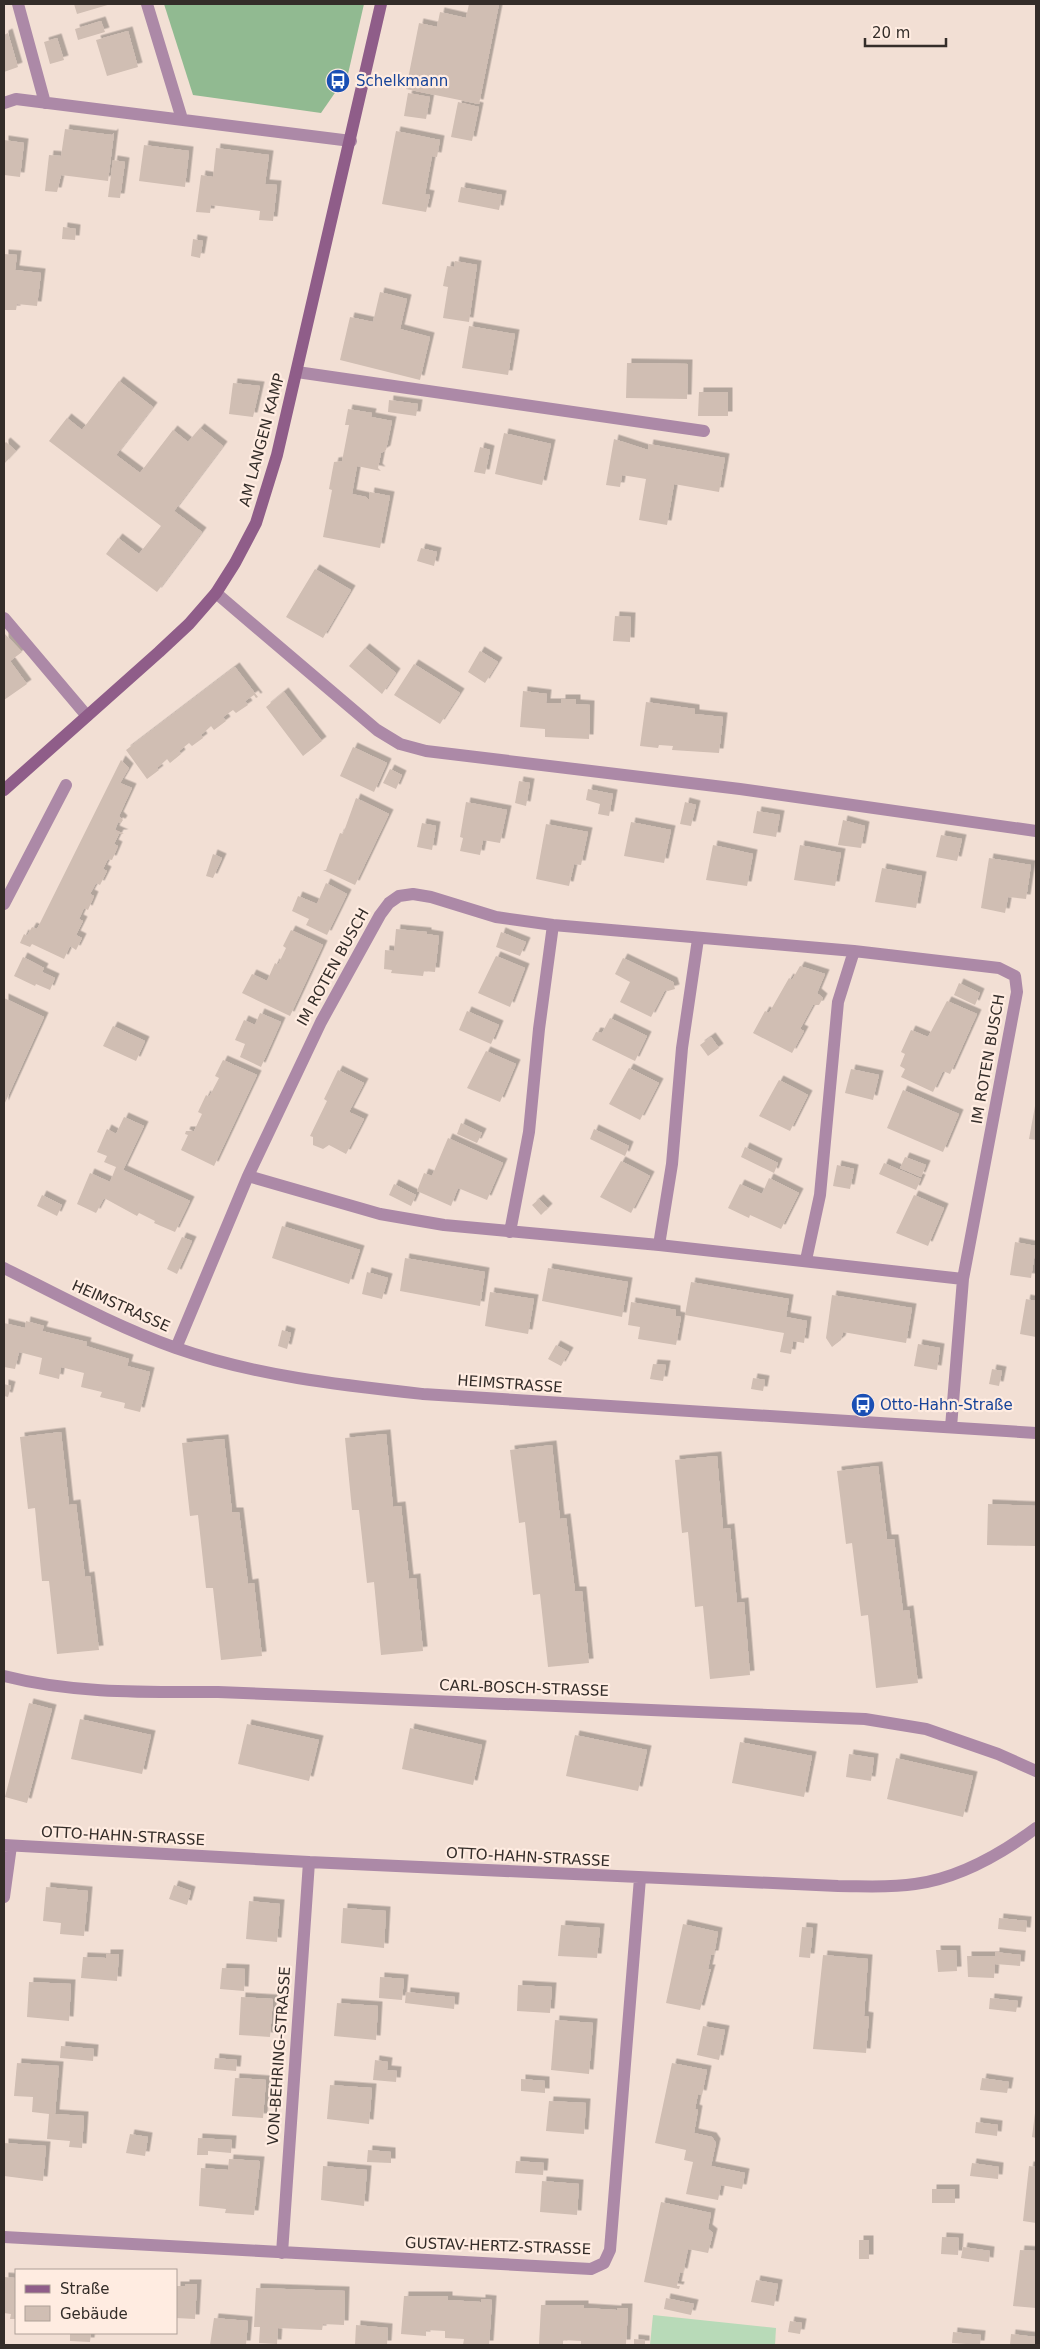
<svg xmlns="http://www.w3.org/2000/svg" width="1040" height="2349" viewBox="0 0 1040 2349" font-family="'DejaVu Sans',sans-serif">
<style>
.green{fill:#b8dab8}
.forest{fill:#91ba91}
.building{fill:#d0beb3;filter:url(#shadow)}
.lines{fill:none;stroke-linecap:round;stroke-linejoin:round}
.lane{stroke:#ac89a7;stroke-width:12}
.street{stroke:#ac89a7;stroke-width:12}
.secondary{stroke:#8f5d89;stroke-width:12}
.labels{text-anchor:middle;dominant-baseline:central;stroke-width:4.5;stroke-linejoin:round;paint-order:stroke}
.transit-label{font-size:15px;fill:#164399;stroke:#ffece1;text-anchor:start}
.street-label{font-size:15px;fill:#342d29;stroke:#ffece1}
</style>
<defs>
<filter id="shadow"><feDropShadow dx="4.5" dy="-4.5" stdDeviation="0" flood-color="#0004"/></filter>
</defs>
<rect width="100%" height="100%" fill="#f2dfd4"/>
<path class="green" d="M653 2315 776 2328 775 2345H650Z"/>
<path class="forest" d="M164 4H364L348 74 321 113 193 95Z"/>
<path class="building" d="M74 4H111L77 14Z
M469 4H499L479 104 406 89 419 23 437 27 440 12 466 18Z
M101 21 105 32 78 40 75 29Z
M128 31 138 67 107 76 96 40Z
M8 33 18 67 4 72V35Z
M57 38 64 60 50 64 44 42Z
M408 93 430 97 426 119 404 116Z
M458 102 479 107 472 141 451 137Z
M65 129 112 135 114 133 108 181 61 175 57 192 45 191 49 155 61 156Z
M396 131 440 140 437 157 432 156 425 194 430 195 426 212 382 204Z
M4 140 24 143 20 177 4 175Z
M144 145 189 151 185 187 139 181Z
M216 148 269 155 265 184 277 185 273 221 259 220 260 211 211 205 210 213 196 212 201 175 213 177Z
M113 160 125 162 120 198 108 197Z
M461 187 502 195 499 210 458 202Z
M63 227 76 229 75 240 62 239Z
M193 239 203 241 200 258 191 256Z
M4 254 17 255 15 270 41 273 37 306 17 304 16 310H4Z
M455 261 477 265 469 322 443 318 448 287 443 286 447 266 454 267Z
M380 292 407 299 400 329 430 337 420 380 340 360 350 317 373 322Z
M469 326 515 334 508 375 462 368Z
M627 363 688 364 687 399 626 398Z
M119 381 153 407 116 455 140 473 173 430 188 442 200 428 223 446 174 511 202 532 157 592 106 554 118 538 139 554 161 526 49 441 67 418 82 430Z
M233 383 260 386 253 417 229 414Z
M699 392H728V416H698Z
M389 400 418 404 416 416 388 412Z
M348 409 372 413 371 417 392 421 386 450 381 453 378 468 381 471 357 466 352 494 366 497 369 500 370 492 390 496 380 548 323 537 332 490 329 489 334 462 342 461 349 425H345Z
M504 433 551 444 542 485 495 474Z
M614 439 648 450 649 444 725 458 719 492 674 484 667 525 639 520 646 479 622 475 620 487 606 485Z
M6 442 16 451 4 464V444Z
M480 447 490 450 485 474 474 472Z
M421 548 437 552 434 566 417 561Z
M315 569 351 590 323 638 286 617Z
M615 616 631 617 630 642 613 641Z
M4 633 22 652 10 661 27 684 4 700Z
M365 648 396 673 382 694 349 666Z
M480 651 498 662 485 683 468 672Z
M414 664 460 693 440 724 394 695Z
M235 667 258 697 256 698 254 695 245 701 248 705 236 713 233 710 223 717 226 721 214 730 211 726 201 735 203 738 192 746 189 743 179 751 181 754 170 763 167 759 157 768 159 770 147 779 126 750Z
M523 691 547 694 546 703H561V699H576V704L590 705 589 739 545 737V729L520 727Z
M284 692 322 741 303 756 266 707Z
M646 702 695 709V714L723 717 719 753 672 750 673 746 659 745 658 748 640 746Z
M353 747 387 763 374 792 340 776Z
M121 760 129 768 120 783 132 788 119 816 123 820 121 823 118 822 115 830 124 834H119L114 844 118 846 112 860 108 859 103 869 107 871 100 885 96 883 90 894 94 896 88 910 84 908 79 919 83 921 76 935 82 938 76 950 70 946 64 959 32 944 30 947 20 943 24 934 27 936 32 927 37 929Z
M390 769 402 775 396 789 383 783Z
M519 781 530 783 526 806 515 803Z
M588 789 613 794 609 816 598 814 600 804 586 800Z
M356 798 389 814 355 885 323 870H326L340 833 343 834Z
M466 802 507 810 500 843 483 840 480 855 460 851 463 838 460 837Z
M685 802 696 805 691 826 680 824Z
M757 811 780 815 776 837 753 833Z
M843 820 865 826 861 848 838 845Z
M631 822 671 830 664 863 624 856Z
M422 823 436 826 432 850 417 847Z
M546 824 588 832 581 865 574 864 569 886 536 879Z
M941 835 962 839 957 861 936 857Z
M713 845 753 854 747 886 706 880Z
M800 845 841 853 835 886 794 880Z
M213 854 222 858 213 878 206 876Z
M989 858 1031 865 1026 899 1008 897 1005 913 981 908Z
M882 868 922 876 916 908 875 902Z
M326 883 347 894 327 935 306 925 309 919 292 911 298 896 317 904Z
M396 929 427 932V934L439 936 435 972 424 971 423 976 391 973 392 970 384 969 385 950 394 951Z
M291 930 323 945 290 1016 242 993 252 974 267 981 275 963 278 965 286 948 283 946Z
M501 932 526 942 520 956 496 947Z
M496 956 525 968 510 1007 478 993Z
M23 957 44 968 42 972 55 978 50 990 36 984 35 986 14 976Z
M623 958 673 982 675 989 668 991 665 990 651 1017 620 1002 630 982 615 974Z
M800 966 825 974 817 993 823 998 819 1005H813L800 1029 804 1031 792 1053 753 1033 765 1011 769 1013 789 978 792 980Z
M959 983 980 993 975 1005 954 995Z
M4 998 44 1017 4 1105Z
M947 1001 977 1014 950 1074 943 1071 933 1092 901 1077 905 1069 900 1066 905 1054 901 1052 911 1030 928 1037Z
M467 1011 499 1025 491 1044 459 1030Z
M260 1013 281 1022 261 1067 240 1057 245 1044 235 1040 244 1020 255 1025Z
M610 1018 647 1036 635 1061 592 1040 596 1032 602 1033Z
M113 1026 145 1041 136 1061 103 1046Z
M711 1037 719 1048 708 1056 700 1045Z
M486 1051 516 1064 500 1102 467 1088Z
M223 1060 257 1075 214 1166 181 1150 188 1135 185 1134 186 1131H194L202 1114 198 1112 206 1095 209 1097 219 1078 215 1076Z
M629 1068 659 1083 640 1120 609 1104Z
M851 1069 879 1075 873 1100 845 1093Z
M338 1070 364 1083 349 1112 364 1119 346 1154 329 1145 323 1149 313 1145V1137L310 1136 327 1101 324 1099Z
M779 1080 808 1095 790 1131 759 1116Z
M903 1090 959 1114 943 1152 887 1128Z
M1035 1106H1036V1140L1029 1139Z
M124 1117 144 1126 123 1170 190 1201 175 1232 154 1223 155 1221 139 1213 137 1216 104 1198 96 1213 77 1204 90 1173 110 1182 116 1167 104 1162 107 1156 97 1152 107 1129 116 1134Z
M461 1123 482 1133 477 1143 457 1134Z
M594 1129 629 1146 625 1156 590 1139Z
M448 1138 503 1163 487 1200 458 1188 451 1206 417 1191 424 1173 432 1176Z
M745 1147 778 1163 774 1173 741 1157Z
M905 1157 926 1165 921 1177 900 1168Z
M621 1161 650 1176 631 1213 600 1197Z
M884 1163 921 1179 916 1190 879 1174Z
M837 1165 854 1169 850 1189 833 1186Z
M769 1178 799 1193 781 1229 750 1215 749 1218 728 1208 740 1184 762 1194Z
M394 1184 416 1195 411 1206 389 1195Z
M42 1195 62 1205 57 1216 37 1206Z
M914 1195 944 1208 928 1246 896 1233Z
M539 1199 548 1208 541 1215 532 1205Z
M282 1226 360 1250 349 1284 272 1258Z
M182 1237 192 1241 177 1274 167 1269Z
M1015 1242 1036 1246 1031 1278 1010 1275Z
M405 1258 485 1272 480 1306 400 1291Z
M548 1268 628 1282 622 1317 542 1301Z
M367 1272 388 1278 382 1299 362 1294Z
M691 1282 789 1299 786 1317 807 1321 804 1343 793 1341 791 1354 780 1352 784 1333 685 1315Z
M490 1292 534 1299 528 1334 485 1326Z
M832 1295 912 1308 906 1343 843 1332 841 1340 832 1347 826 1338Z
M1026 1299 1036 1301V1337L1020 1334Z
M631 1302 676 1310V1316L681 1317 676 1345 638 1339 640 1327 628 1325Z
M26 1321 44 1326 42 1331 87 1342 86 1346 129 1359 127 1366 150 1372 140 1412 124 1408 125 1403 100 1397 102 1392 81 1387 84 1373 61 1367 59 1379 39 1374 42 1358 19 1352 15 1369 4 1367V1323L25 1328Z
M282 1330 291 1333 287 1349 278 1346Z
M918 1344 940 1348 937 1370 914 1366Z
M556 1345 569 1352 561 1366 548 1359Z
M653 1364 666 1365 663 1381 650 1379Z
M992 1369 1002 1371 999 1386 989 1384Z
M753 1378 765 1380 763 1391 751 1389Z
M4 1384 11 1386 8 1397 4 1396Z
M61 1432 69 1505 76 1504 85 1577 90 1576 99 1650 57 1654 49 1581H42L35 1508 28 1509 20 1437Z
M386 1434 393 1507 401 1506 409 1579 416 1578 423 1651 381 1655 374 1582 367 1583 359 1510H352L345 1438Z
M224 1439 232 1512H239L248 1584 254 1583 262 1656 221 1660 213 1588H206L198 1515 190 1516 182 1443Z
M552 1445 560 1519 566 1518 575 1591H582L589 1663 548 1667 540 1594 533 1595 525 1522 519 1523 510 1450Z
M717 1456 723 1529 730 1528 737 1603 744 1602 750 1675 710 1679 703 1606 695 1607 688 1532 682 1533 675 1460Z
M878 1466 887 1539H894L903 1611 909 1610 918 1683 876 1688 868 1615 861 1616 852 1543 846 1544 837 1471Z
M988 1504 1036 1506V1546L987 1545Z
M29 1703 52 1709 27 1803 5 1797Z
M80 1719 151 1735 142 1774 71 1759Z
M247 1724 319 1740 309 1781 238 1764Z
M410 1728 482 1745 473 1785 402 1769Z
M575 1735 647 1750 638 1791 566 1776Z
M740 1742 812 1756 804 1797 732 1783Z
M849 1754 874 1758 871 1781 846 1777Z
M896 1758 973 1776 963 1817 887 1799Z
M174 1885 191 1891 187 1905 169 1899Z
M46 1887 88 1891 84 1936 60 1934 61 1923 43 1921Z
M249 1901 280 1904 277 1942 246 1939Z
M343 1908 386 1911 384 1948 341 1943Z
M999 1918 1027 1921 1026 1932 998 1929Z
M683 1924 718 1932 714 1955H711L708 1969H711L710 1972 700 2010 666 2003Z
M561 1925 600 1928 597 1958 558 1956Z
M802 1927 813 1928 810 1958 799 1957Z
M936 1950H956L957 1971 938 1972Z
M995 1952 1021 1955 1020 1966 995 1964 994 1978 968 1977 967 1956H995Z
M106 1954H119L117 1981 81 1978 83 1957 106 1958Z
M823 1955 868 1959 864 2016 869 2017 866 2053 813 2049Z
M222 1968 245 1969 244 1991 220 1989Z
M380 1977 404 1979 402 2000 379 1998Z
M29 1982 71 1984 69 2021 27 2017Z
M518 1985 552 1987 550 2013 517 2011Z
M406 1992 455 1997 454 2009 405 2003Z
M241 1997 273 1999 270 2037 239 2035Z
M990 1998 1018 2001 1016 2012 989 2009Z
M337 2003 378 2006 376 2040 334 2036Z
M555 2020 593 2023 589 2074 551 2070Z
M703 2026 725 2030 719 2060 697 2055Z
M61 2046 94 2049 93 2061 60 2058Z
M215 2058 237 2060 236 2071 214 2069Z
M375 2060 388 2062 387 2070 397 2071 396 2082 373 2080Z
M17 2063 59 2066 55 2114 84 2116 82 2148 69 2147 70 2141 47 2139 49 2114 32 2112 33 2097 14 2096Z
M672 2063 707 2070 702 2095 698 2094 695 2109 698 2110 694 2133 712 2137 716 2143 711 2166 745 2173 742 2189 721 2185 718 2200 686 2194 693 2162 684 2160 686 2150 655 2143Z
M235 2078 266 2080 263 2118 232 2116Z
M982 2078 1009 2082 1007 2093 980 2090Z
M521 2079 545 2081V2093L521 2091Z
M330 2085 372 2088 369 2124 327 2119Z
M549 2101 586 2103 584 2134 546 2131Z
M1035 2113H1036V2138L1032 2137Z
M976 2122 998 2125 997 2136 975 2133Z
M130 2134 148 2137 145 2156 126 2153Z
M198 2138 232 2140 231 2153 208 2151V2155H197Z
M4 2143 46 2146 43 2181 4 2176Z
M368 2150 391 2152V2163L367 2162Z
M229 2159 260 2161 254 2215 225 2213 226 2209 199 2206 201 2168 228 2170Z
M516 2161 544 2163 543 2175 515 2173Z
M972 2163 999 2167 998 2179 970 2176Z
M323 2166 367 2170 364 2206 321 2200Z
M1029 2166 1036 2167V2223L1023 2221Z
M542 2181 579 2184 577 2215 540 2212Z
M932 2189H955V2203H932Z
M661 2202 711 2213 708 2229 713 2233 708 2253 688 2249 683 2273 680 2272 677 2286H680L679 2289 644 2282Z
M942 2237 959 2238 958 2255 941 2254Z
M859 2240H869V2259H859Z
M963 2247 990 2251 989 2262 961 2258Z
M1020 2250 1036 2251V2308L1013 2306Z
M4 2277 15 2278 16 2280V2319H10L11 2314 4 2313Z
M756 2280 778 2284 774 2306 751 2302Z
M185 2284H197L195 2319 176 2318V2286H185Z
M256 2288 345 2291 344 2325 323 2324 322 2330 278 2328 277 2344 259 2343 260 2327H254Z
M404 2296H448V2300L481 2302V2299L492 2300 489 2345H463L464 2339 445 2338V2331L426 2330V2336L401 2334Z
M666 2298 694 2304 691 2315 664 2309Z
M541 2305H584V2308L617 2310V2308H628L626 2344 581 2345V2341L563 2340V2345L539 2344Z
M214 2318 248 2321 246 2345H210Z
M790 2321 802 2323 800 2334 788 2332Z
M356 2325 388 2328 387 2345H355Z
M953 2332 981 2335 980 2345 952 2343Z
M70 2333H91L90 2342 70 2341Z
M1011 2334 1036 2337V2345H1010Z
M634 2339 645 2340V2345H634Z"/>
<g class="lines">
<path class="lane" d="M297 372 704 431
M216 593 377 730 400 744 426 751 740 789 1036 831
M4 618 87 716"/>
<path class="street" d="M18 4 45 103
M147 4 182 119
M4 103 16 99 351 141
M4 904 66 785
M248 1176 380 1214 444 1225 659 1245 963 1279
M510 1232 529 1132 539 1029 553 925
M659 1245 672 1164 682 1048 698 939
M806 1260 820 1195 838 1002 854 951
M4 1268C60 1296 117 1327 176 1348 256 1376 340 1385 423 1394L1036 1433
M176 1348 248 1176 321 1022 380 915 389 903 399 896 413 894 431 897 496 917 553 925 854 951 999 968 1015 976 1017 992 963 1279 951 1427
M4 1676C74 1694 146 1692 218 1692L865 1719 926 1729 998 1754 1036 1771
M4 1845 309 1862 838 1886C863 1886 890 1888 915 1884 960 1878 1001 1854 1036 1828
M4 1897 11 1846
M4 2237 591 2269 604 2263 610 2250 640 1878
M282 2253 309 1862"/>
<path class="secondary" d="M4 790 159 652 189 624 216 593 235 563 256 523 277 455 381 4"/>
</g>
<defs>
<g id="bus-disc" transform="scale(1.25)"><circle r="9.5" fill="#1a4fb4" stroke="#ffece1"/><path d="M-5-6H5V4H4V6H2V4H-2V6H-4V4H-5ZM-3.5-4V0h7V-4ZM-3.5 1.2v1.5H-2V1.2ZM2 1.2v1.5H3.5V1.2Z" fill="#fff"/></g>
</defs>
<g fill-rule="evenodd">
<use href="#bus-disc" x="338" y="81"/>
<use href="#bus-disc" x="863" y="1405"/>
</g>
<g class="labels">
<g class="transit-label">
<text x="356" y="81">Schelkmann</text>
<text x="880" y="1405">Otto-Hahn-Straße</text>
</g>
<g class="street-label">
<text transform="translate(262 440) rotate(-75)">AM LANGEN KAMP</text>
<text transform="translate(333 967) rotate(-61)">IM ROTEN BUSCH</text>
<text transform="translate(988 1059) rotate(-80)">IM ROTEN BUSCH</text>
<text transform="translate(121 1306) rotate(24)">HEIMSTRASSE</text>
<text transform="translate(510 1384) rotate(4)">HEIMSTRASSE</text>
<text transform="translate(524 1688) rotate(2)">CARL-BOSCH-STRASSE</text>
<text transform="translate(123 1836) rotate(3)">OTTO-HAHN-STRASSE</text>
<text transform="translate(528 1857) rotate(3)">OTTO-HAHN-STRASSE</text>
<text transform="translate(279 2056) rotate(-86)">VON-BEHRING-STRASSE</text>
<text transform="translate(498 2246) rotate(2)">GUSTAV-HERTZ-STRASSE</text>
</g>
</g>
<rect width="1040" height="2349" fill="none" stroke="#342d29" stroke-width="10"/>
<rect x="15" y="2269" width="162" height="65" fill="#ffece1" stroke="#aea097"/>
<rect x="25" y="2285" width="25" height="8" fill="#8f5d89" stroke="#aea097"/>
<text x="60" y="2294" font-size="15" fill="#342d29">Straße</text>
<rect x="25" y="2306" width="25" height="15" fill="#d0beb3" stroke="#aea097"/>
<text x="60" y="2319" font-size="15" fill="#342d29">Gebäude</text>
<path d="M865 38v8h81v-8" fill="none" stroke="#342d29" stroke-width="2.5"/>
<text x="872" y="38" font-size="15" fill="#342d29" stroke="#ffece1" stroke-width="4" paint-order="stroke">20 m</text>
</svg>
